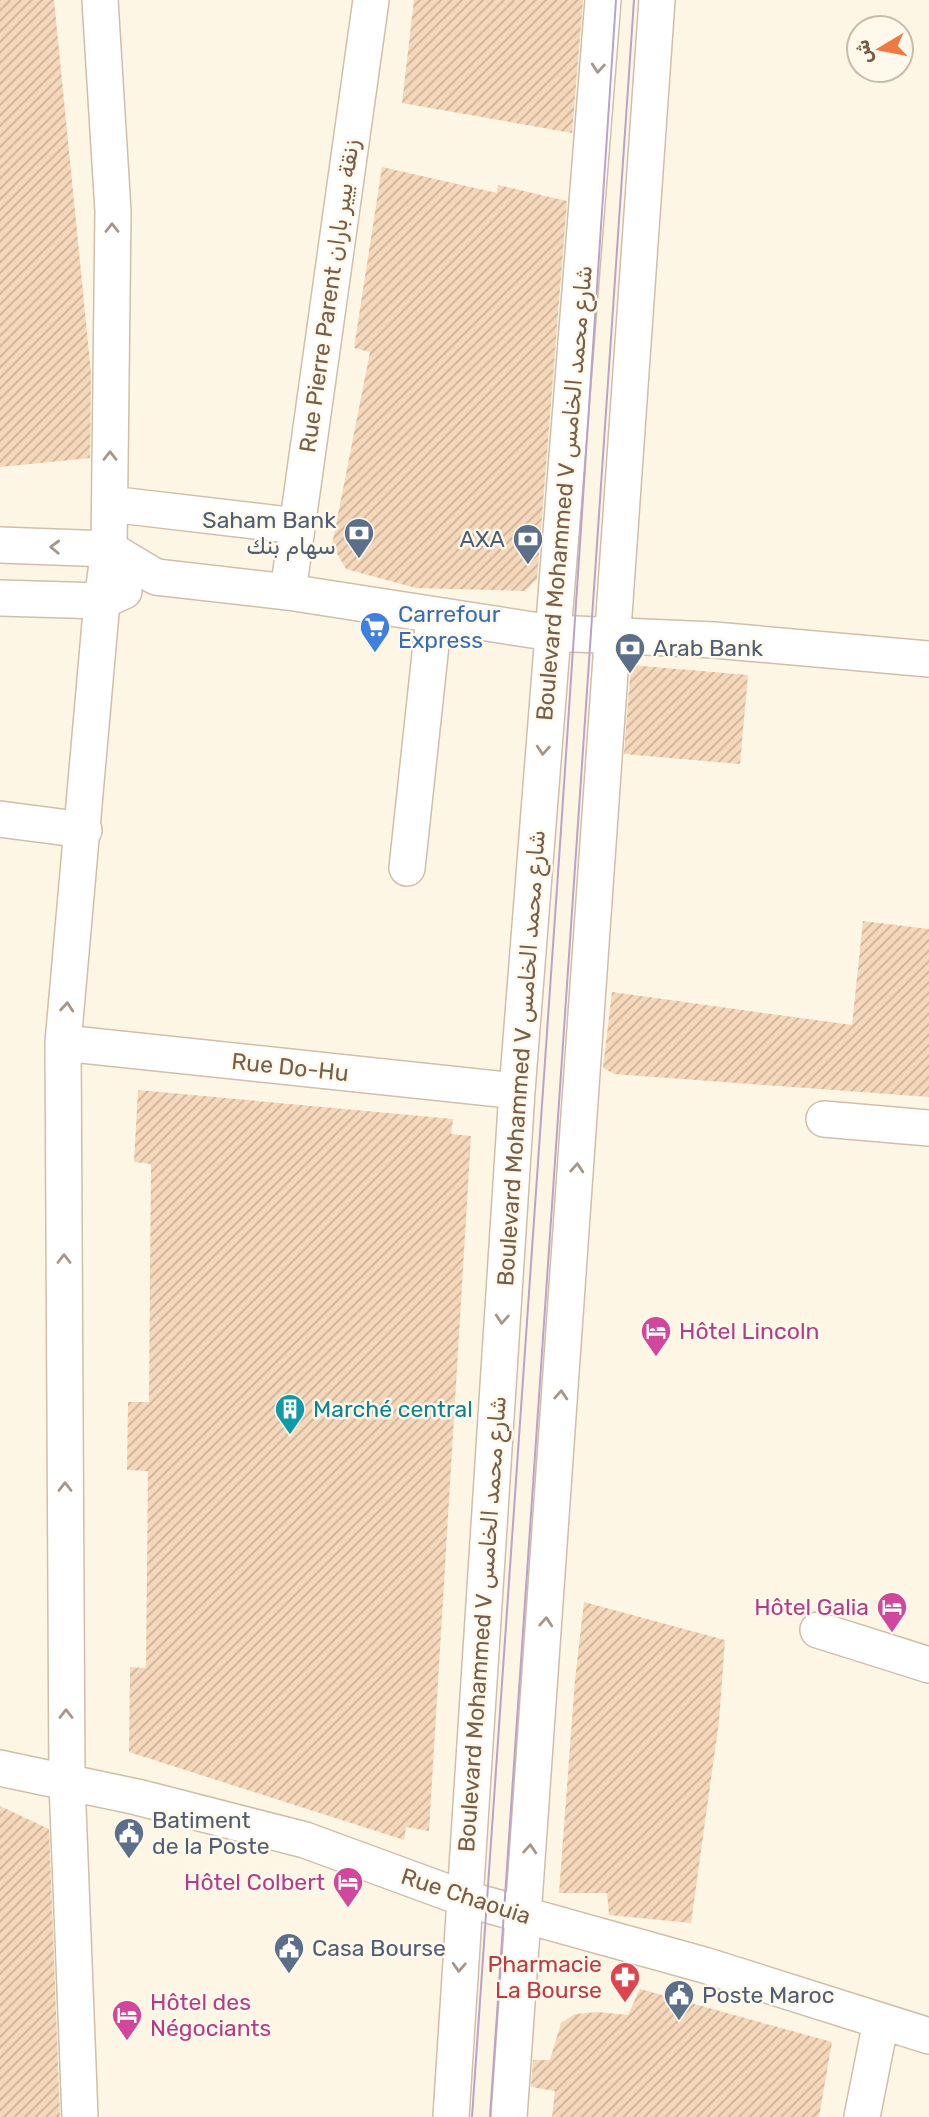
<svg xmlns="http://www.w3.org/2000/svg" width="929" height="2117" viewBox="0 0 929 2117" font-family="Rubik,Vazirmatn,sans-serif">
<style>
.building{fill:url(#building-hatch)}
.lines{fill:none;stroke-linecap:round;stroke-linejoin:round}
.minor-casing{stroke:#d0beaa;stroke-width:38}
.minor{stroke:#fff;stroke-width:35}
.tram{stroke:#baa2c8;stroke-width:2}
.oneway{stroke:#a79688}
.labels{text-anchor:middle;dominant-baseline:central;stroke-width:5;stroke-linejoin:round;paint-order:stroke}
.street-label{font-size:23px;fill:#785d48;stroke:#fff9ec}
.service-label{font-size:23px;fill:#4e5e75;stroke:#fff9ec;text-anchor:start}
.shop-label{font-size:23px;fill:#366cbe;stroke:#fff9ec;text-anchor:start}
.hotel-label{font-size:23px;fill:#b23c85;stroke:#fff9ec;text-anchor:start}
.culture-label{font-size:23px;fill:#0d838f;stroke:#fff9ec;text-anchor:start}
.health-label{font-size:23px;fill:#be3a42;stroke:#fff9ec;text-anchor:end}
</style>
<defs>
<pattern id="building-hatch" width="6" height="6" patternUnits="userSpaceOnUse" patternTransform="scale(1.75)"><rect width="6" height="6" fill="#f5d7ba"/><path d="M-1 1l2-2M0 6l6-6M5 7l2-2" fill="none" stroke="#cbb299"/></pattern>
</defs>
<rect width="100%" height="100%" fill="#fef6e4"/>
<path class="building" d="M0 0H54L91 373 90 458 0 467Z
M414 0H583L572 133 402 103Z
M382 167 497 193 498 185 567 201 537 579 525 591 416 588 346 569 332 545 370 352 354 348Z
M631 665 748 675 740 764 624 754Z
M863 921 929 929V1097L614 1074 603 1068 612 992 852 1025Z
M138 1090 453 1119 451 1134 471 1136 429 1831 406 1827 404 1840 129 1752 130 1667 146 1668 148 1471 127 1470 128 1402H149L151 1164 134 1162Z
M584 1602 725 1640 719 1721 691 1923 609 1915 607 1893H559L575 1680Z
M0 1806 49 1829 60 2117H0Z
M640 1989 832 2042 819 2117H552L555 2091 531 2087 533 2060H550L561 2023 575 2014 598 2012 628 2015Z"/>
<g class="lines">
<g class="minor-casing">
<path id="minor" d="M110 504 297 526
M0 545 109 549 156 577 288 592 552 633 714 640 929 659
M288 592 371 0
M0 598 102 601 124 591
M0 819 84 830
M407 868 434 617
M63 1043 517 1091
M824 1119 929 1128
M818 1630 929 1665
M0 1768 137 1797 305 1840 463 1898 704 1965 929 2036
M80 2117 67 1782 63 1043 102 601 109 549 113 211 100 0
M451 2117 517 1091 603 0
M509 2117 657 0
M862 2117 881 2021"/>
</g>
<use href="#minor" class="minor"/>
<path class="tram" d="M472 2117C519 1411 572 706 616 0
M490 2117 634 0"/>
</g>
<defs><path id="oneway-chevron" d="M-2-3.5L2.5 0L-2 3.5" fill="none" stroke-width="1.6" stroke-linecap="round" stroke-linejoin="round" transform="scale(1.75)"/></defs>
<g class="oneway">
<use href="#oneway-chevron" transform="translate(598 68) rotate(95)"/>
<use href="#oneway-chevron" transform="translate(112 228) rotate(-90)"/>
<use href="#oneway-chevron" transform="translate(110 456) rotate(-90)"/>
<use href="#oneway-chevron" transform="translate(55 547) rotate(-178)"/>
<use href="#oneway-chevron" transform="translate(543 750) rotate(94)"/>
<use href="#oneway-chevron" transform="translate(67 1007) rotate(-85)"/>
<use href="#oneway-chevron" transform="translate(577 1168) rotate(-86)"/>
<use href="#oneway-chevron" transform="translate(64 1259) rotate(-90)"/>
<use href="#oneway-chevron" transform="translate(502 1319) rotate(94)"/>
<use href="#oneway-chevron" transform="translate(561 1395) rotate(-86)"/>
<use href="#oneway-chevron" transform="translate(65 1487) rotate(-90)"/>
<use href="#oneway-chevron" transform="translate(546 1622) rotate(-86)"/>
<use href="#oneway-chevron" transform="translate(66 1714) rotate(-90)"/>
<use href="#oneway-chevron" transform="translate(530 1849) rotate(-86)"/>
<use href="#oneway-chevron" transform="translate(459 1967) rotate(93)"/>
</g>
<defs>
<g id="bank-pin" transform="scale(1.575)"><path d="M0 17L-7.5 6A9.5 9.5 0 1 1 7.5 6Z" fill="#5c6f8a" stroke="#fff9ec"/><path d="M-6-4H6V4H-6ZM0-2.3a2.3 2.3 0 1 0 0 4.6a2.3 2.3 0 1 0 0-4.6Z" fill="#fff"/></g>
<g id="supermarket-pin" transform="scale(1.575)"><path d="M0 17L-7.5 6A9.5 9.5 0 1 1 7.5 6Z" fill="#3f7fe0" stroke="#fff9ec"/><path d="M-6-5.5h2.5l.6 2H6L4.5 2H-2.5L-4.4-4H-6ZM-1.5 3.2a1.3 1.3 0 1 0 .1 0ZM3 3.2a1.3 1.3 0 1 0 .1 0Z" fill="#fff"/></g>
<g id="hotel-pin" transform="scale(1.575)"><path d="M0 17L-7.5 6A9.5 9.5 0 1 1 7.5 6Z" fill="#d1479c" stroke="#fff9ec"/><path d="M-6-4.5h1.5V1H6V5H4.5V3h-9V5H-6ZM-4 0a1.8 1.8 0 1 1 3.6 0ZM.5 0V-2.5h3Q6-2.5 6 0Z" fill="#fff"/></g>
<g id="building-pin" transform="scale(1.575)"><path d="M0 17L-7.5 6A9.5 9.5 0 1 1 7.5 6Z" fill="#0f9aa8" stroke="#fff9ec"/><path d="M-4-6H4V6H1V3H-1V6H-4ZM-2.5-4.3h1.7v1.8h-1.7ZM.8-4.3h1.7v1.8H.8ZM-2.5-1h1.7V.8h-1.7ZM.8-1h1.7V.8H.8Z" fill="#fff"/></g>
<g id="civic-pin" transform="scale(1.575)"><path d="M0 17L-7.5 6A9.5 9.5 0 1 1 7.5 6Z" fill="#5c6f8a" stroke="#fff9ec"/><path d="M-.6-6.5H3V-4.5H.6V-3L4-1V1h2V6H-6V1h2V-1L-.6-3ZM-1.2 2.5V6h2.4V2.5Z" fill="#fff"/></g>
<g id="pharmacy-pin" transform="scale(1.575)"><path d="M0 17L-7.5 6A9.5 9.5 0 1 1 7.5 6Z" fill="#e0444e" stroke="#fff9ec"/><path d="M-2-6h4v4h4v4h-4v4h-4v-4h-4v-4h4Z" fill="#fff"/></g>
</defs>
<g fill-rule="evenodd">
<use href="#bank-pin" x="359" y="533"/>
<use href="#bank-pin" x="528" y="539"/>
<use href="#supermarket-pin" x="375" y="627"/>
<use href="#bank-pin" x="630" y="648"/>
<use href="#hotel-pin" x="656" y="1331"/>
<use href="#building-pin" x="290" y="1409"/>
<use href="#hotel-pin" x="892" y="1607"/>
<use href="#civic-pin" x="129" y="1833"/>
<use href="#hotel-pin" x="348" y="1882"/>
<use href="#civic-pin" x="289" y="1948"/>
<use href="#pharmacy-pin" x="625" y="1977"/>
<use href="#civic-pin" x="679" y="1995"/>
<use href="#hotel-pin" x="127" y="2015"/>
</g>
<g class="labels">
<g class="street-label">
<text transform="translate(329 296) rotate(-82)">Rue Pierre Parent زنقة بيير باران</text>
<text transform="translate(564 493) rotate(-85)">Boulevard Mohammed V شارع محمد الخامس</text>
<text transform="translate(521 1058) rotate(-86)">Boulevard Mohammed V شارع محمد الخامس</text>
<text transform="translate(290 1067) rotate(6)">Rue Do-Hu</text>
<text transform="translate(482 1624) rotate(-86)">Boulevard Mohammed V شارع محمد الخامس</text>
<text transform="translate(466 1896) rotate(18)">Rue Chaouia</text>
</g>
<g class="service-label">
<text x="336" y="520" text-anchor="end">Saham Bank<tspan x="336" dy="26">سهام بنك</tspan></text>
<text x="505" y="539" text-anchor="end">AXA</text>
<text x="653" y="648">Arab Bank</text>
<text x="152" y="1820">Batiment<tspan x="152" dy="26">de la Poste</tspan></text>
<text x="312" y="1948">Casa Bourse</text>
<text x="702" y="1995">Poste Maroc</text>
</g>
<g class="shop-label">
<text x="398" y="614">Carrefour<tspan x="398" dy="26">Express</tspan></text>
</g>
<g class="hotel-label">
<text x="679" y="1331">Hôtel Lincoln</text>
<text x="869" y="1607" text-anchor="end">Hôtel Galia</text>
<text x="325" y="1882" text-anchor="end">Hôtel Colbert</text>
<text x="150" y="2002">Hôtel des<tspan x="150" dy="26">Négociants</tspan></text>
</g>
<g class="culture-label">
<text x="313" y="1409">Marché central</text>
</g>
<g class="health-label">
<text x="602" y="1964">Pharmacie<tspan x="602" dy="26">La Bourse</tspan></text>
</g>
</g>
<g transform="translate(880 49) rotate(260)"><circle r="33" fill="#fff9ec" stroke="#c9bbaa" stroke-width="2"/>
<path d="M0-5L12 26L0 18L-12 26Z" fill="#ee7942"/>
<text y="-10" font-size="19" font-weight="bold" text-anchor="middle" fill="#785d48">ش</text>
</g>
</svg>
